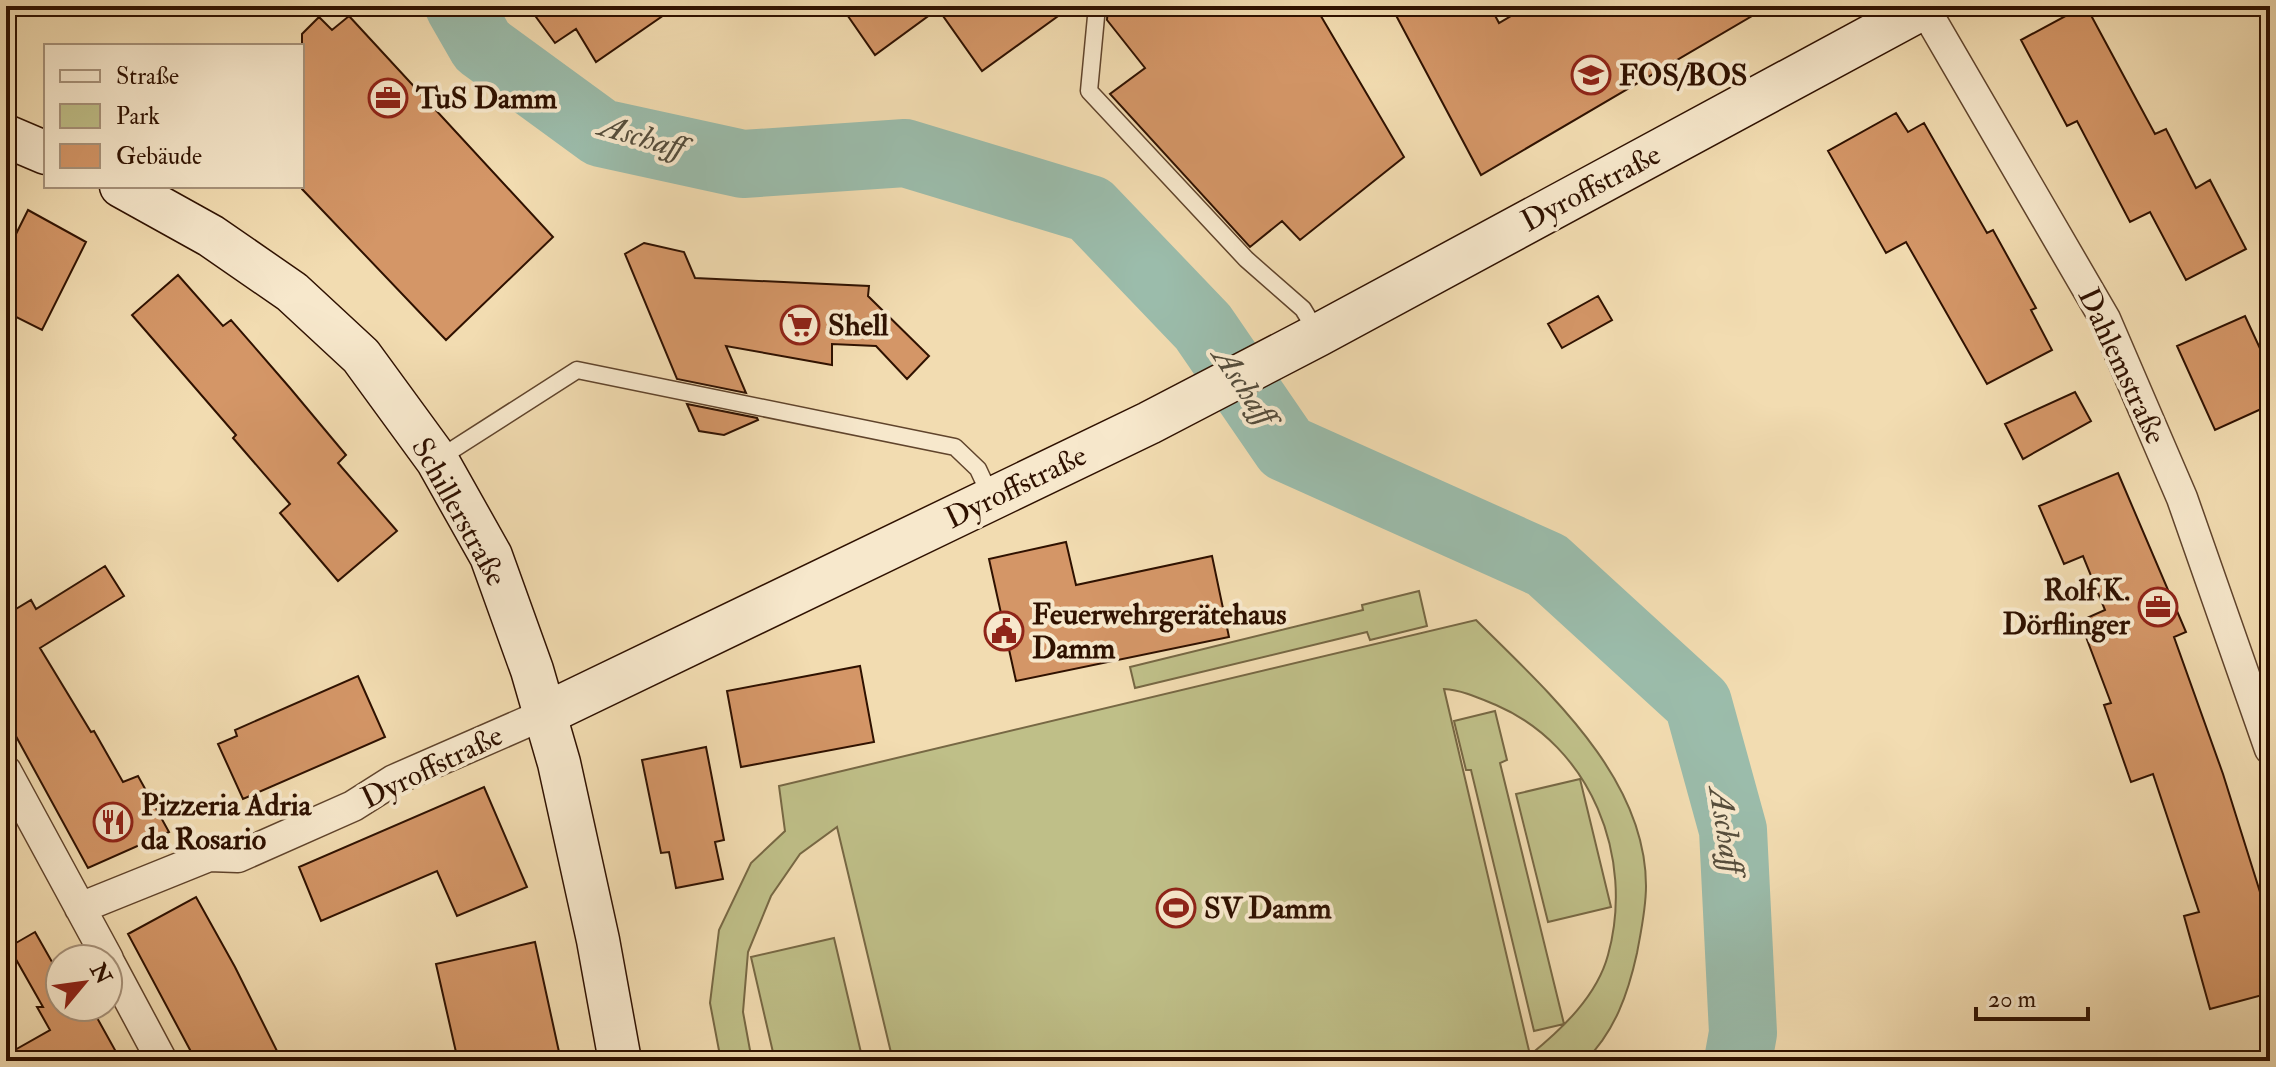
<svg xmlns="http://www.w3.org/2000/svg" width="2276" height="1067" viewBox="0 0 2276 1067" font-family="'IM FELL Double Pica',serif">
<style>
.green{fill:#bfbf88;stroke:#776844;stroke-width:2;fill-rule:evenodd}
.lines{fill:none;stroke-linecap:round;stroke-linejoin:round}
.river{stroke:#9bbcab;stroke-width:68}
.building{fill:#d49667;stroke:#2f1100;stroke-width:2}
.lane-casing{stroke:#60442c;stroke-width:19}
.street-casing{stroke:#60442c;stroke-width:33}
.secondary-casing{stroke:#2f1100;stroke-width:45}
.lane{stroke:#f7e8cc;stroke-width:16}
.street{stroke:#f7e8cc;stroke-width:30}
.secondary{stroke:#f7e8cc;stroke-width:42}
.labels{text-anchor:middle;dominant-baseline:central;stroke-width:8;stroke-linejoin:round;paint-order:stroke}
.poi-label{font-size:30px;font-weight:bold;fill:#2f1100;stroke:#f7e8cc;text-anchor:start}
.street-label{font-size:30px;fill:#2f1100;stroke:#f7e8cc}
.water-label{font-size:32px;font-style:italic;fill:#554d3c;stroke:#f7e8cc}
</style>
<rect width="100%" height="100%" fill="#f2dcb1"/>
<filter id="stains"><feTurbulence type="fractalNoise" baseFrequency=".0025" numOctaves="4"/><feColorMatrix values="0 0 0 0 .2 0 0 0 0 .09 0 0 0 0 .02 0 0 0 .5 -.17"/></filter>
<radialGradient id="worn" r=".72"><stop offset=".6" stop-color="#630" stop-opacity="0"/><stop offset="1" stop-color="#630" stop-opacity=".3"/></radialGradient>
<path class="green" d="M1419 591 1427 626 1370 640 1367 632 1135 688 1130 667 1363 610 1362 605Z
M1476 620C1547 691 1646 777 1646 886 1646 909 1641 931 1637 953 1628 994 1615 1031 1585 1061H893L837 827 800 854 771 896 748 952 743 1012 752 1061H721L710 1003 719 930 751 863 785 831 779 786ZM1444 689C1462 690 1479 698 1496 705 1591 746 1635 857 1608 955 1597 996 1562 1029 1530 1055Z
M1495 711 1507 760 1500 763 1564 1024 1534 1031 1471 770H1466L1454 721Z
M1580 779 1611 907 1548 922 1516 794Z
M834 938 863 1061H775L751 957Z"/>
<g class="lines">
<path class="river" d="M459 6 482 46 601 133 743 164 905 153 1090 209 1203 327 1286 448 1547 565 1698 703 1733 830 1743 1033 1738 1061"/>
</g>
<path class="building" d="M528 6H677L596 62 576 29 555 43Z
M841 6H1072L982 71 938 9 875 55Z
M1108 6H1315L1404 157 1300 240 1282 221 1250 247 1110 94 1145 68 1107 20Z
M1391 6H1490L1499 23 1528 6H1769L1481 175Z
M2084 6H2086L2155 134 2166 129 2196 188 2210 180 2246 249 2186 280 2150 212 2130 222 2077 121 2067 126 2021 40Z
M349 16 553 237 446 340 302 189V34L319 17 332 30Z
M1896 113 1908 132 1924 123 1987 233 1993 230 2036 308 2031 310 2052 350 1987 384 1906 242 1886 253 1828 151Z
M28 210 86 242 42 330 6 312V254Z
M644 243 684 252 695 278 869 286 868 296 929 356 907 379 876 346 832 344V365L726 346 746 393 677 379 625 254Z
M178 275 223 326 231 320 290 388 346 455 338 463 397 531 338 581 280 513 290 504 233 438 236 435 132 315Z
M1598 296 1612 320 1562 348 1548 324Z
M2245 316 2263 355 2270 352V405L2215 430 2177 346Z
M2075 392 2091 421 2023 459 2005 424Z
M687 404 757 418 758 420 724 435 699 431Z
M2118 473 2186 632 2174 637 2223 774 2270 924V993L2210 1009 2184 916 2199 912 2153 774 2131 782 2104 705 2111 703 2080 621 2105 610 2083 556 2064 564 2039 506Z
M1066 542 1076 585 1212 556 1229 637 1016 681 989 559Z
M105 566 124 596 40 648 91 732 94 731 123 782 138 776 169 832 88 868 6 718V615L31 600 36 609Z
M860 666 874 742 741 767 727 691Z
M358 676 385 737 243 799 218 744 237 736 235 730Z
M706 747 724 840 715 842 723 879 676 888 669 852 661 853 642 760Z
M484 787 527 887 457 916 437 871 321 921 299 867Z
M196 897 235 967 282 1061H196L128 934Z
M35 932 60 976V1007H91L115 1050 95 1061H6V1055L50 1030 37 1007H43L9 947Z
M535 942 561 1061H458L436 964Z"/>
<g class="lines">
<g class="lane-casing">
<path id="lane" d="M1097 6 1089 91 1246 259 1303 309 1318 334
M438 459 577 370 955 447 978 469 992 499"/>
</g>
<g class="street-casing">
<path id="street" d="M1923 6 2105 319 2182 498 2270 749
M6 771 108 959
M80 908 209 856 238 857 353 806 394 780 545 714
M108 960 162 1061"/>
</g>
<g class="secondary-casing">
<path id="secondary" d="M6 136 46 153
M121 186 211 236 292 292 361 356 437 460 491 556 532 670 559 763 598 940 620 1061
M545 714 1149 423 1318 335 1927 6"/>
</g>
<use href="#lane" class="lane"/>
<use href="#street" class="street"/>
<use href="#secondary" class="secondary"/>
</g>
<defs>
<g id="school-ring" transform="scale(2)"><circle r="9.5" fill="#f7e8cc" stroke="#8f2418" stroke-width="1.5"/><path d="M0-5L7-2L0 1L-7-2ZM-4 1L0 2.5L4 1V4Q0 6-4 4Z" fill="#8f2418"/></g>
<g id="office-ring" transform="scale(2)"><circle r="9.5" fill="#f7e8cc" stroke="#8f2418" stroke-width="1.5"/><path d="M-6-3h4V-5.5h4V-3h4V5H-6ZM-1-4.5V-3h2v-1.5ZM-6 0V1H6V0Z" fill="#8f2418"/></g>
<g id="supermarket-ring" transform="scale(2)"><circle r="9.5" fill="#f7e8cc" stroke="#8f2418" stroke-width="1.5"/><path d="M-6-5.5h2.5l.6 2H6L4.5 2H-2.5L-4.4-4H-6ZM-1.5 3.2a1.3 1.3 0 1 0 .1 0ZM3 3.2a1.3 1.3 0 1 0 .1 0Z" fill="#8f2418"/></g>
<g id="civic-ring" transform="scale(2)"><circle r="9.5" fill="#f7e8cc" stroke="#8f2418" stroke-width="1.5"/><path d="M-.6-6.5H3V-4.5H.6V-3L4-1V1h2V6H-6V1h2V-1L-.6-3ZM-1.2 2.5V6h2.4V2.5Z" fill="#8f2418"/></g>
<g id="restaurant-ring" transform="scale(2)"><circle r="9.5" fill="#f7e8cc" stroke="#8f2418" stroke-width="1.5"/><path d="M-5-6h1v4h1v-4h1v4h1v-4h1v5L-1.5 .5V6h-2V.5L-5-1ZM5-6V6H3V1.5H1.5Q1.5-4 5-6Z" fill="#8f2418"/></g>
<g id="stadium-ring" transform="scale(2)"><circle r="9.5" fill="#f7e8cc" stroke="#8f2418" stroke-width="1.5"/><path d="M0-5a6.5 5 0 1 0 0 10a6.5 5 0 1 0 0-10ZM-3.5-1.8h7v3.6h-7Z" fill="#8f2418"/></g>
</defs>
<g fill-rule="evenodd">
<use href="#school-ring" x="1591" y="75"/>
<use href="#office-ring" x="388" y="98"/>
<use href="#supermarket-ring" x="800" y="325"/>
<use href="#office-ring" x="2158" y="607"/>
<use href="#civic-ring" x="1004" y="631"/>
<use href="#restaurant-ring" x="113" y="822"/>
<use href="#stadium-ring" x="1176" y="908"/>
</g>
<g class="labels">
<g class="poi-label">
<text x="1619" y="75">FOS/BOS</text>
<text x="416" y="98">TuS Damm</text>
<text x="828" y="325">Shell</text>
<text x="2130" y="590" text-anchor="end">Rolf K.<tspan x="2130" dy="34">Dörflinger</tspan></text>
<text x="1032" y="614">Feuerwehrgerätehaus<tspan x="1032" dy="34">Damm</tspan></text>
<text x="141" y="805">Pizzeria Adria<tspan x="141" dy="34">da Rosario</tspan></text>
<text x="1204" y="908">SV Damm</text>
</g>
<g class="street-label">
<text transform="translate(1591 188) rotate(-28)">Dyroffstraße</text>
<text transform="translate(2122 366) rotate(65)">Dahlemstraße</text>
<text transform="translate(1016 487) rotate(-26)">Dyroffstraße</text>
<text transform="translate(459 512) rotate(61)">Schillerstraße</text>
<text transform="translate(432 767) rotate(-26)">Dyroffstraße</text>
</g>
<g class="water-label">
<text transform="translate(642 137) rotate(16)">Aschaff</text>
<text transform="translate(1244 386) rotate(56)">Aschaff</text>
<text transform="translate(1726 830) rotate(81)">Aschaff</text>
</g>
</g>
<rect width="2276" height="1067" fill="none" stroke="#f2dcb1" stroke-width="32"/>
<rect x="8" y="8" width="2260" height="1051" fill="none" stroke="#2f1100" stroke-width="4"/>
<rect x="16" y="16" width="2244" height="1035" fill="none" stroke="#2f1100" stroke-width="2"/>
<rect x="44" y="44" width="260" height="144" fill="#f7e8cc" stroke="#a7927a" stroke-width="2"/>
<rect x="60" y="70" width="40" height="12" fill="#f7e8cc" stroke="#a7927a" stroke-width="2"/>
<text x="116" y="84" font-size="24" fill="#2f1100">Straße</text>
<rect x="60" y="104" width="40" height="24" fill="#bfbf88" stroke="#a7927a" stroke-width="2"/>
<text x="116" y="124" font-size="24" fill="#2f1100">Park</text>
<rect x="60" y="144" width="40" height="24" fill="#d49667" stroke="#a7927a" stroke-width="2"/>
<text x="116" y="164" font-size="24" fill="#2f1100">Gebäude</text>
<g transform="translate(84 983) rotate(61)"><circle r="38" fill="#f7e8cc" stroke="#a7927a" stroke-width="2"/>
<path d="M0-6L14 30L0 20L-14 30Z" fill="#8f2418"/>
<text y="-12" font-size="22" font-weight="bold" text-anchor="middle" fill="#2f1100">N</text>
</g>
<path d="M1976 1007v12h112v-12" fill="none" stroke="#2f1100" stroke-width="4"/>
<text x="1988" y="1007" font-size="24" fill="#2f1100" stroke="#f7e8cc" stroke-width="6" paint-order="stroke">20 m</text>
<rect width="100%" height="100%" filter="url(#stains)"/>
<rect width="100%" height="100%" fill="url(#worn)"/>
</svg>
